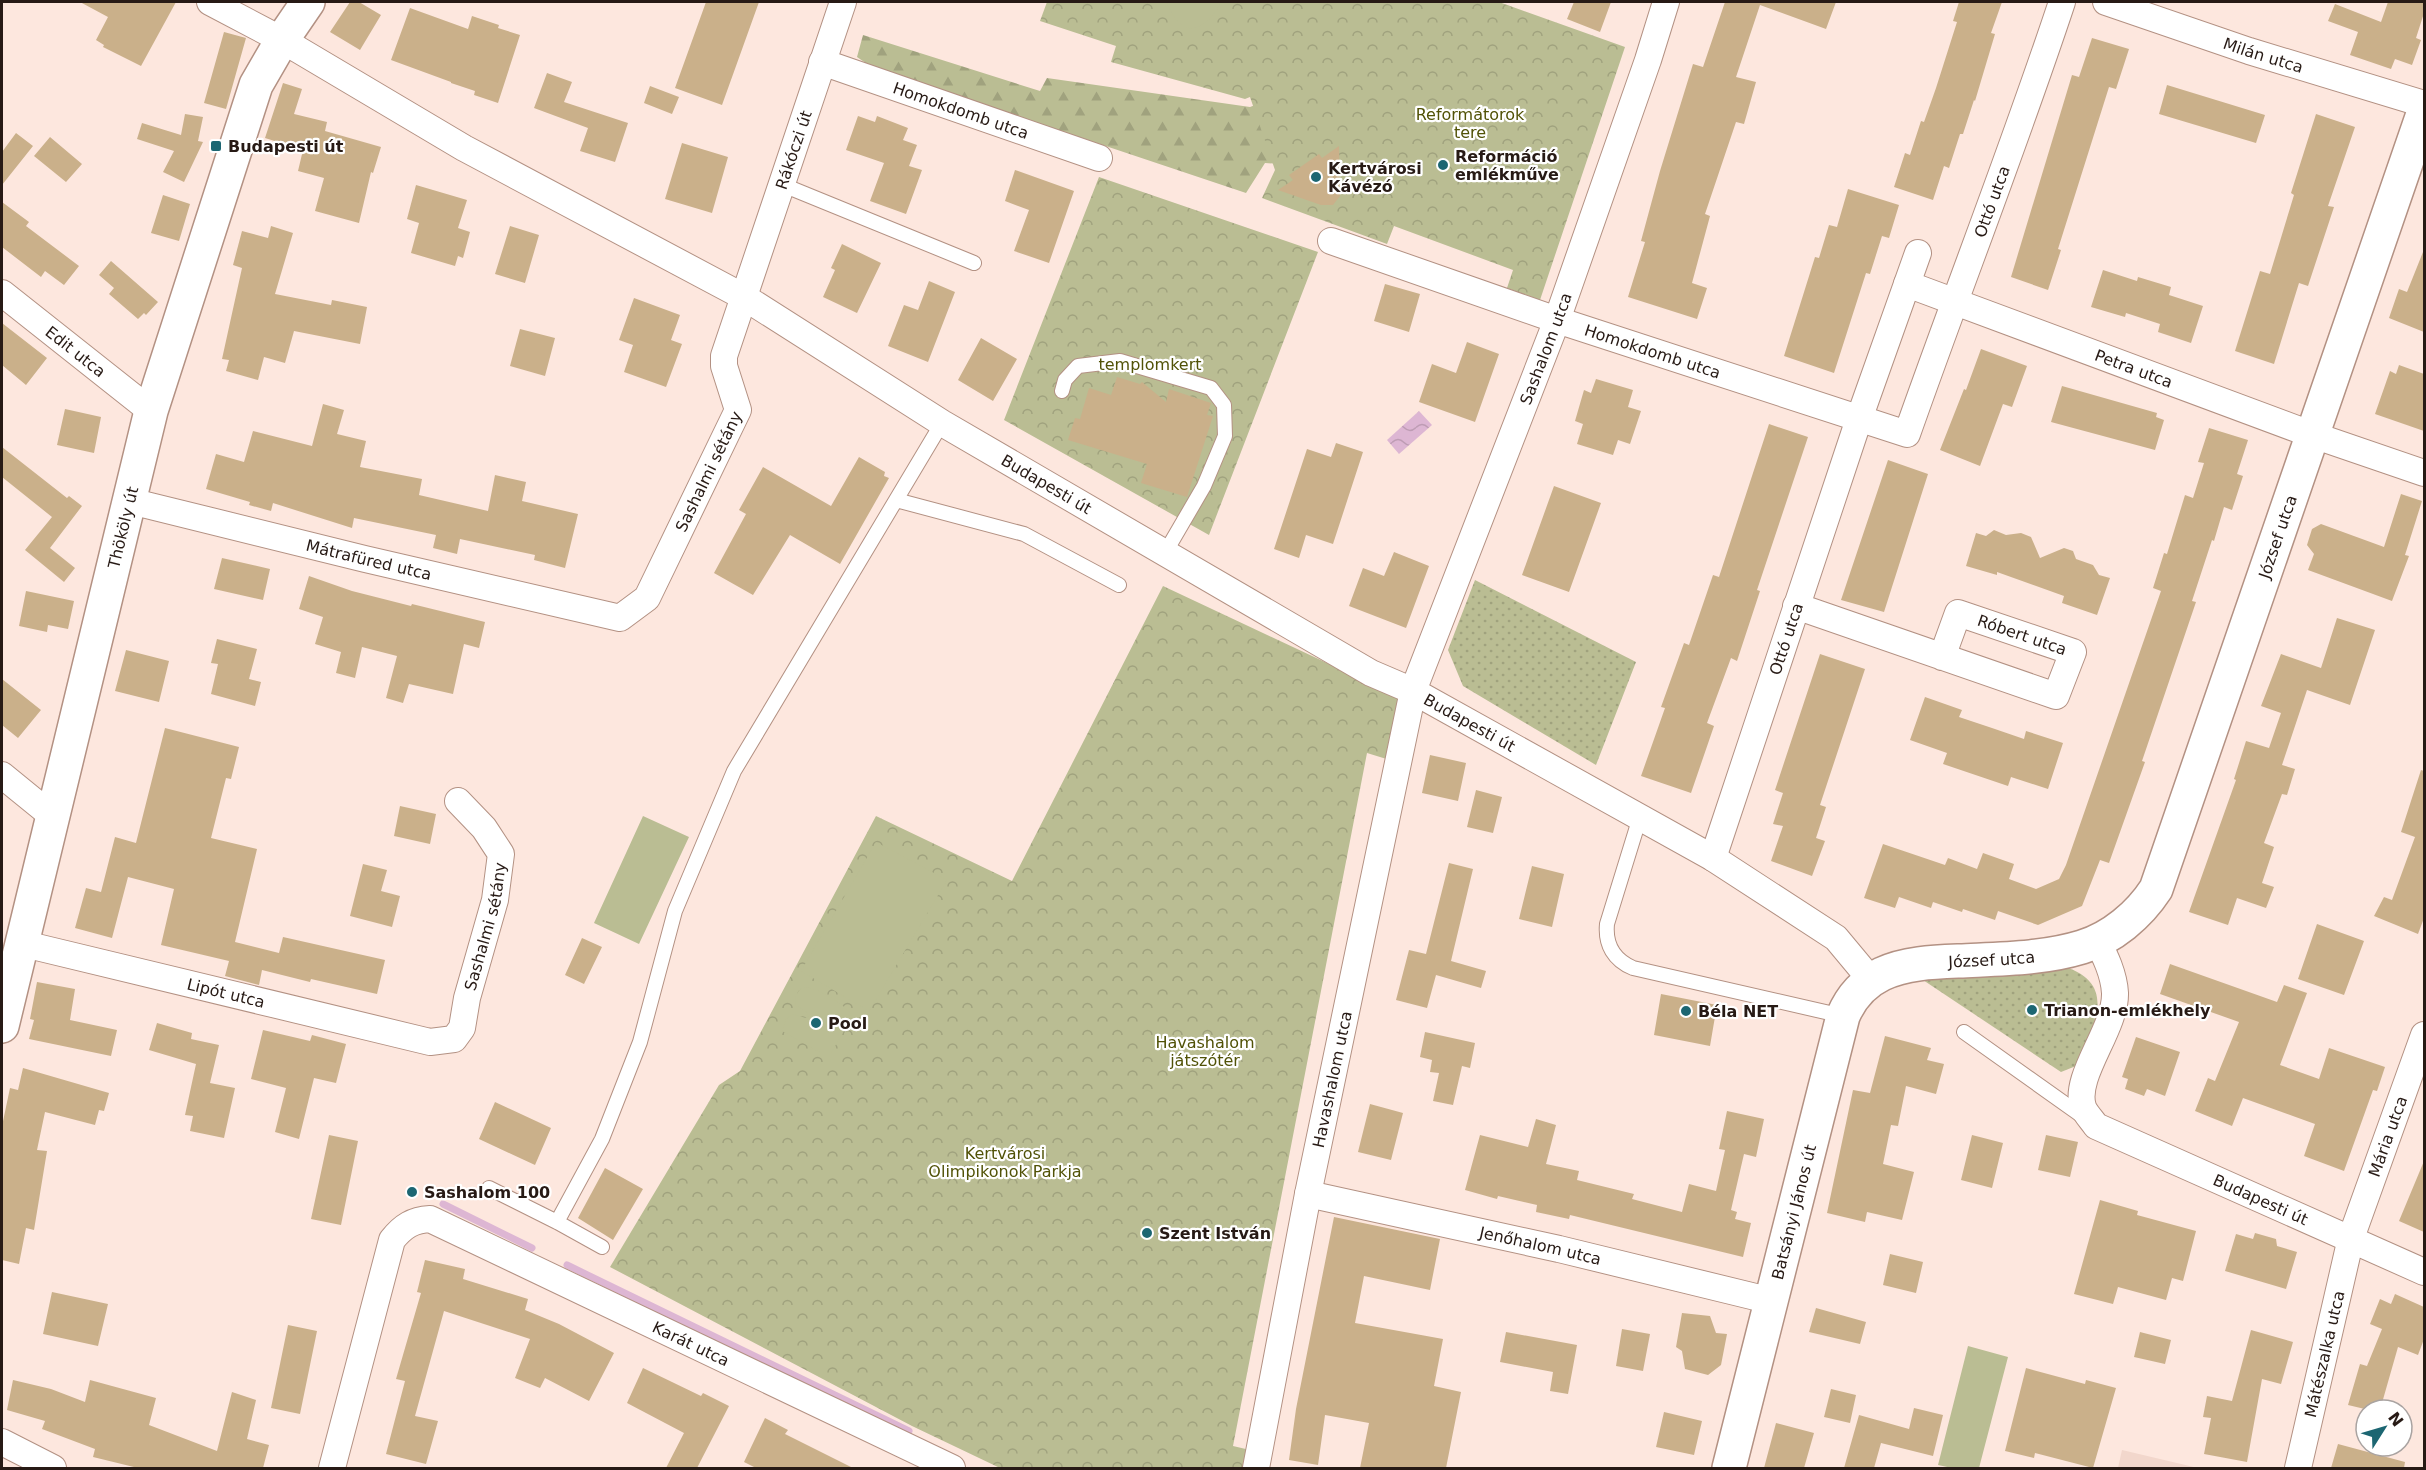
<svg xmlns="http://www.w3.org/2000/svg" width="2426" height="1470" viewBox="0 0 2426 1470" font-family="'DejaVu Sans',sans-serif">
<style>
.built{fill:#f2d7cc}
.grass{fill:url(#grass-dots)}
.forest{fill:url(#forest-firs)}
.park{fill:url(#park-crowns)}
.garden{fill:#babd93}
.water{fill:url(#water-waves)}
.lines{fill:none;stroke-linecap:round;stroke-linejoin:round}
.stream{stroke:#ddb6d3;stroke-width:7}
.building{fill:#cab08a}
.lane-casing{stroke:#b39183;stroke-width:16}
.street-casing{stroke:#b39183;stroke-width:28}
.secondary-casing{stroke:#b39183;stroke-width:36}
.lane{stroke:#fff;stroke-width:14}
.street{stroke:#fff;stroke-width:26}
.secondary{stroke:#fff;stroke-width:33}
.poi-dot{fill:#1c6672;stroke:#fff;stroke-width:2}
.labels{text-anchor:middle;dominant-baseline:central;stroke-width:4.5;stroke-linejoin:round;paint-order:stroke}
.street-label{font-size:16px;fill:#271a15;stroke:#fff}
.park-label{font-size:16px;fill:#515207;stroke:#fff}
.poi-label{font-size:16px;font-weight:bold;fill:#271a15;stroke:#fff;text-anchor:start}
</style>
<defs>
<pattern id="grass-dots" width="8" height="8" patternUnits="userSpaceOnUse" patternTransform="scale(1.5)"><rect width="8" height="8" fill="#babd93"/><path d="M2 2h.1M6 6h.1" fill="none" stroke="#a0a27e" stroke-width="1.8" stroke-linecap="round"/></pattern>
<pattern id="forest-firs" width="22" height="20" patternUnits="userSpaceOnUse" patternTransform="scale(1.5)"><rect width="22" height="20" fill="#babd93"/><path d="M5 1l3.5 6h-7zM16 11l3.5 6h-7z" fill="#a0a27e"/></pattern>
<pattern id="park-crowns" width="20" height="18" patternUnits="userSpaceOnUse" patternTransform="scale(1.5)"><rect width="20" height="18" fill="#babd93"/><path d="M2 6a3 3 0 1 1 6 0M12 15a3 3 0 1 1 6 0" fill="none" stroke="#a0a27e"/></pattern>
<pattern id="water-waves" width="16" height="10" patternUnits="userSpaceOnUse" patternTransform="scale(1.5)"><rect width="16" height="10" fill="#ddb6d3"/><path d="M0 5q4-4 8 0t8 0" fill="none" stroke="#be9cb4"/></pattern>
</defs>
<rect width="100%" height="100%" fill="#fde7de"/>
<path class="built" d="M2122 1450 2198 1468H2118Z"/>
<path class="grass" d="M1475 580 1636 662 1596 765 1463 686 1448 650Z
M2059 965C2120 981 2095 1026 2076 1066L2061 1072 1917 976Z"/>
<path class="forest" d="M863 35 1040 91 1047 78 1250 107 1317 81 1282 164 1265 163 1246 193 873 68 857 57Z"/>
<path class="park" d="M1047 2H1499L1625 47 1540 300 1507 288 1513 270 1394 226 1387 244 1262 198 1275 170 1250 97 1245 99 1111 62 1116 46 1040 21Z
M1099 177 1318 252 1209 535 1004 420Z
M1163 586 1408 701 1393 761 1367 753 1233 1446 1250 1450 1247 1468H1000L912 1426 610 1267 719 1085 740 1071 876 816 1012 881Z"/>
<path class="garden" d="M1166 2H1221C1216 14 1199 35 1183 26 1175 21 1170 9 1166 2Z
M643 816 689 837 639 944 594 923Z
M876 842 947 880 869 1011 801 971Z
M803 987C814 986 845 1004 851 1014V1019L831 1053H821L782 1031 786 1019 792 1014 806 1018 809 1016 805 1010 796 1006C794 998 797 991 803 987Z
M1968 1346 2008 1357 1979 1468H1952L1938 1465Z"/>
<path class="water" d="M1419 411 1432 425 1399 454 1387 440Z"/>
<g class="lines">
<path class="stream" d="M443 1204 532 1248
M567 1265 909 1431"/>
</g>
<path class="building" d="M80 2H176L141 66 103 47 104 45 96 40 108 17Z
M350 2H359L381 15 360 50 330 32Z
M706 2H759L722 105 675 88Z
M1574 2H1611L1600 32 1567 19Z
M1725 2H1836L1826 29 1760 5 1736 77 1756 82 1744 124 1736 122 1705 214 1710 216 1692 283 1707 288 1697 319 1628 297 1645 242 1641 241 1660 171 1693 64 1703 67Z
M1959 2H2002L1991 33 1995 34 1975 101 1974 100 1963 134H1960L1949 168 1944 166 1933 200 1894 187 1905 153 1910 155 1921 121 1924 122 1936 88 1957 22 1953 21Z
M2388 2H2424V13L2416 38 2421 40 2412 65 2395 59 2391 69 2350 55 2358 32 2328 21 2335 4 2381 22Z
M410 8 468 29 472 16 499 25 498 28 520 35 498 103 474 95 475 91 451 83V82L391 60Z
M224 32 246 38 226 109 204 103Z
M2092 38 2129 49 2116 89 2109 87 2058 249 2061 250 2048 290 2011 277 2072 75 2079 77Z
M547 73 572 82 564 102 628 123 615 162 580 151 588 128 534 108Z
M283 83 302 89 294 114 327 122 325 131 381 147 373 173 371 172 359 223 315 211 324 178 298 171 303 150 265 138Z
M2167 85 2265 115 2256 143 2159 114Z
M650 86 679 97 672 114 644 103Z
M185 114 203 117 198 141 203 142 184 182 163 172 174 151 137 139 142 123 181 135Z
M2316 114 2355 127 2328 206 2334 207 2308 286 2299 283 2274 364 2235 351 2260 271 2270 274 2294 195 2291 193Z
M858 116 875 122 877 116 908 128 903 140 917 145 909 166 922 170 906 214 870 201 884 163 846 150Z
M16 133 33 146 2 185V152Z
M50 137 82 164 66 182 34 156Z
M682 143 728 157 712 213 665 199Z
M1339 146 1340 196 1333 205H1321L1278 190 1293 180 1289 175 1319 154 1322 158Z
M1015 170 1074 191 1049 263 1014 251 1029 210 1005 201Z
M416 185 467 200 458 228 470 232 463 258 458 256 455 266 411 253 419 223 407 219Z
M1848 189 1899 205 1889 238 1882 236 1870 274 1866 273 1834 373 1784 356 1815 257 1819 258 1829 225 1837 227Z
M163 195 190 204 179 241 151 233Z
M2 202 29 222 26 226 79 266 64 285 45 271 41 277 2 247Z
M271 226 293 233 275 294 331 305 332 300 367 307 360 344 294 331 285 363 264 357 258 380 226 371 229 360 222 359 242 268 233 265 242 231 268 238Z
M510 226 539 235 525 283 495 274Z
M842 244 881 263 857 313 823 297 835 270 831 268Z
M2423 252H2424V332L2389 318 2399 289 2407 292Z
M111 261 158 302 146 315 144 313 138 319 109 294 114 288 99 275Z
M2103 270 2137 281 2138 277 2171 287 2169 295 2203 306 2191 343 2158 332 2160 324 2126 313 2125 317 2091 307Z
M929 281 955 292 928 362 888 346 904 305 918 310Z
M1385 284 1420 294 1409 332 1374 321Z
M634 298 680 315 671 340 682 344 666 387 624 372 633 345 619 340Z
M2 323 47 358 26 385 2 365Z
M520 329 555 338 545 376 510 366Z
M981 338 1017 359 993 401 958 380Z
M1467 342 1499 354 1475 422 1419 402 1432 364 1456 373Z
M1981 349 2027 366 2012 407 2003 404 1980 466 1940 450 1964 389 1966 390Z
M2399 365 2424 374V431L2375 414 2390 371 2396 374Z
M1117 377 1140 384 1142 382 1166 402 1169 389 1211 403 1207 415 1213 416 1187 497 1141 483 1147 464 1068 440 1075 418 1080 419 1089 388 1111 395Z
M1596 379 1633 390 1628 407 1641 411 1630 444 1618 440 1613 455 1577 444 1583 424 1575 421 1584 390 1591 393Z
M2062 386 2157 413 2156 417 2164 420 2155 450 2051 422Z
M323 404 344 410 337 434 366 441 360 467 422 479 419 495 488 511 495 475 526 482 522 501 578 514 565 568 534 560 535 555 460 539 457 554 433 548 436 535 354 518 352 528 273 503 271 511 249 505 250 502 206 489 216 454 244 462 253 431 312 446Z
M65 409 101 417 94 453 57 445Z
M1769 424 1808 437 1757 590 1760 591 1737 661 1731 658 1707 723 1714 726 1691 793 1641 776 1665 708 1661 707 1684 643 1689 645 1713 575 1719 577Z
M2209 428 2248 440 2237 474 2243 476 2232 510 2224 507 2214 541 2212 540 2192 601 2196 602 2142 761 2145 762 2109 863 2100 860 2082 906 2038 925 1998 911 1995 920 1963 909 1962 912 1933 902 1931 908 1899 897 1895 908 1864 898 1883 844 1945 865 1948 858 1977 869 1983 853 2014 864 2009 879 2036 889 2059 879 2066 865 2161 591 2153 588 2164 553 2167 554 2185 495 2193 498 2204 463 2198 462Z
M1336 443 1363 452 1333 544 1306 535 1299 558 1274 549 1307 449 1331 457Z
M2 447 67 498 69 496 82 506 50 548 75 568 64 582 25 550 52 517 2 477Z
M859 457 885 472 884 476 889 478 840 564 790 535 753 595 714 573 746 514 739 510 763 467 831 506Z
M1888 460 1928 474 1884 612 1841 600Z
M1554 486 1601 503 1569 592 1522 575Z
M2401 494 2422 501 2405 555 2409 556 2392 601 2308 570 2314 554 2307 545 2312 529 2321 524 2384 547Z
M1994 530 2006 535 2021 533 2031 537 2040 558 2064 548 2073 551 2076 559 2093 565 2099 575 2110 578 2097 615 2062 603 2064 596 1997 572V575L1966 566 1976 533 1986 536Z
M1394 552 1429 566 1406 628 1349 606 1363 568 1384 576Z
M222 558 270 569 263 600 214 589Z
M309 576 352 591 411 606 412 604 485 622 479 648 464 644 453 694 409 684 403 703 386 698 397 656 362 647 355 678 336 673 341 652 315 644 323 617 299 609Z
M26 591 74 601 68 629 48 625 47 632 19 626Z
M2337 618 2375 630 2350 705 2307 690 2282 765 2295 769 2287 795 2282 794 2264 843 2274 847 2262 883 2274 887 2266 908 2237 898 2228 925 2189 912 2236 780 2234 779 2246 741 2269 748 2281 713 2261 706 2281 654 2321 668Z
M217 639 257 649 249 679 261 682 255 706 211 694 218 664 211 663Z
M126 650 169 661 159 702 115 691Z
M1820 654 1865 669 1820 805 1826 807 1816 838 1825 841 1812 876 1771 861 1783 826 1773 824 1783 793 1775 790Z
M2 679 41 710 18 738 2 725Z
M1925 697 1962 710 1959 717 1992 728 2024 739 2026 731 2063 743 2048 789 2011 777 2008 786 1943 764 1947 753 1910 740Z
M165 728 239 747 231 779 226 778 211 838 257 849 235 942 279 953 283 937 385 960 377 994 311 979 310 982 262 970 259 985 225 976 229 961 161 945 174 889 128 877 112 938 75 928 86 888 101 892 115 837 136 843Z
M1430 755 1466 763 1458 801 1422 793Z
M2421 770 2424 771V918L2418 934 2374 916 2384 897 2392 900 2415 837 2401 832Z
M1476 790 1502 797 1493 833 1467 827Z
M400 806 436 814 430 844 394 836Z
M1449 863 1473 869 1451 961 1486 971 1481 988 1436 975 1427 1008 1396 1000 1409 950 1426 954Z
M363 864 387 870 381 891 400 896 392 927 350 916Z
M1532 866 1564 874 1552 927 1519 919Z
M2317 924 2364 941 2344 995 2298 979Z
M582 938 602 947 584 984 565 975Z
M2170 964 2277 1002 2284 985 2307 993 2280 1065 2319 1079 2329 1048 2385 1067 2377 1091 2373 1090 2344 1171 2304 1156 2315 1124 2243 1098 2232 1126 2195 1111 2208 1078 2215 1081 2239 1022 2160 994Z
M37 982 75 989 70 1020 117 1030 111 1056 29 1039 34 1020 30 1019Z
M1661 994 1717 1005 1710 1046 1654 1035Z
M157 1023 192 1033 191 1039 219 1045 210 1083 235 1088 224 1138 190 1131 193 1116 185 1115 196 1064 149 1050Z
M263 1030 310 1041 312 1035 346 1044 336 1083 314 1078 299 1139 275 1132 286 1088 251 1079Z
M1425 1032 1475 1043 1470 1068 1462 1066 1453 1105 1433 1101 1439 1073 1430 1072 1432 1060 1420 1057Z
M1885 1036 1931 1048 1927 1060 1944 1064 1936 1094 1906 1086 1898 1126 1891 1125 1883 1164 1914 1172 1902 1220 1867 1212 1865 1222 1827 1213 1853 1090 1870 1093Z
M2136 1037 2180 1052 2165 1096 2147 1089 2144 1096 2125 1089 2128 1079 2122 1077Z
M23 1068 109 1093 104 1111 99 1110 95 1125 45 1112 37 1150 47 1151 34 1230 26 1228 19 1264 2 1260V1126L10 1088 18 1090Z
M495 1102 551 1128 535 1165 479 1139Z
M1370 1104 1403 1113 1391 1160 1358 1152Z
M1727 1111 1764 1119 1756 1157 1744 1154 1731 1210 1737 1212 1735 1219 1751 1223 1743 1257 1570 1215 1569 1219 1536 1212 1537 1205 1498 1196 1497 1199 1465 1190 1480 1135 1528 1147 1536 1119 1556 1125 1546 1164 1579 1171 1577 1180 1634 1194 1632 1199 1682 1212 1689 1184 1716 1191 1725 1150 1719 1149Z
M329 1135 358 1141 341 1225 311 1219Z
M1972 1135 2003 1143 1992 1188 1961 1180Z
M2046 1135 2078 1142 2070 1177 2038 1170Z
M2424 1161V1232L2399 1221Z
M605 1168 643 1189 613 1240 578 1218Z
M2100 1200 2138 1211 2137 1215 2196 1231 2183 1281 2172 1278 2166 1300 2118 1287 2113 1304 2074 1294Z
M1334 1217 1440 1239 1430 1290 1364 1276 1355 1323 1443 1339 1434 1386 1461 1392 1446 1468H1360L1369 1423 1325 1415 1318 1465 1289 1460 1296 1409Z
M2255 1233 2276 1239 2277 1246 2297 1252 2286 1289 2225 1271 2236 1234 2253 1239Z
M1890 1254 1923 1262 1916 1293 1883 1285Z
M425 1260 465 1269 463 1279 528 1299 525 1310 559 1324 614 1353 589 1401 545 1378 540 1388 515 1378 530 1339 444 1311 415 1416 438 1421 426 1464 386 1454 405 1381 396 1379 421 1293 417 1292Z
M52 1292 108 1304 98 1346 43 1334Z
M2395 1294 2424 1307V1339L2418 1355 2398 1347 2380 1410H2369L2348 1405 2360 1364 2367 1366 2382 1329 2370 1324 2380 1299 2391 1304Z
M1816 1308 1866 1322 1860 1344 1809 1332Z
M1682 1313 1710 1316 1716 1333 1727 1334 1721 1365 1708 1375 1685 1369 1682 1351 1676 1347Z
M288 1325 317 1331 300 1414 271 1408Z
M1622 1329 1650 1334 1643 1371 1616 1366Z
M2251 1330 2293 1342 2281 1384 2262 1379 2247 1462 2204 1454 2211 1418 2203 1417 2207 1396 2232 1401Z
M1506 1332 1577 1345 1568 1394 1550 1391 1553 1372 1500 1362Z
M2140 1332 2171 1340 2165 1364 2134 1357Z
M643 1368 701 1396 703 1393 729 1406 697 1468H666L684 1433 627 1403Z
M2026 1368 2085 1384 2086 1380 2116 1388 2093 1468 2035 1453 2034 1458 2005 1451Z
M13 1380 51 1389 85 1402 90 1380 156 1398 149 1425 217 1451 232 1392 256 1400 247 1439 269 1445 263 1468H138L93 1457 95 1449 42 1429 45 1421 7 1410Z
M1831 1389 1856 1395 1850 1423 1824 1417Z
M1914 1408 1943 1415 1933 1456 1881 1443 1874 1468H1844L1859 1415 1909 1429Z
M1664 1412 1702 1421 1694 1455 1656 1447Z
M765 1418 788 1430 785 1434 853 1468H756L744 1462Z
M1776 1423 1814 1433 1804 1468H1764Z
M2338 1444 2405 1462 2404 1468H2331Z"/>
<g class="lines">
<g class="lane-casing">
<path id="lane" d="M783 185 974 263
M1062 391 1065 380 1078 366 1120 361 1211 388 1224 405 1225 436 1204 486 1165 553
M896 500 1024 534 1119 585
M1640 817 1607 924C1605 945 1614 960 1633 968L1843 1016
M1964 1032 2085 1118
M489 1188 557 1222 602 1247
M557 1222 602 1139 640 1042 675 911 734 771 942 423"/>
</g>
<g class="street-casing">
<g id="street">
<path id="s1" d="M210 2 282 40 464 148 744 297 942 423 1371 673 1413 691 1713 858 1836 938 1871 980"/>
<path id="s2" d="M2106 2 2249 51 2424 104"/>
<path id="s3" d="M822 62 1099 158"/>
<path id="s4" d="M1331 241 1557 320 1907 434C1958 289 2014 147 2062 2"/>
<path id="s5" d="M1907 284 2313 435 2424 473"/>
<path id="s6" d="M2 293 151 411"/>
<path id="s7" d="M130 501 365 559 620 618 647 598 738 410 724 366V356L843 2"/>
<path d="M1796 606 2056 696 2073 652 1958 613 1942 657"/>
<path d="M2 775 51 815"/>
<path id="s8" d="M1713 858 1859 419 1918 253"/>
<path id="s9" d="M2097 940C2105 956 2114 974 2115 993 2116 1029 2073 1076 2083 1107 2085 1113 2092 1120 2096 1126L2424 1272"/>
<path id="s10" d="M20 943 430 1042 454 1039 462 1028 467 998 495 900 501 854 484 828 458 801"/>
<path id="s11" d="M1308 1194 1559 1249 1772 1301"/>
<path d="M2 1442 53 1468"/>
<path id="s12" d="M332 1468 392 1240C403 1226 413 1220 430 1219L952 1468"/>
<path id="s13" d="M1256 1468 1308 1194 1413 691 1557 320 1648 60 1666 2"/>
<path id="s14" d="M2298 1468 2351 1238 2424 1035"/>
</g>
</g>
<g class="secondary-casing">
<g id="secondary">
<path id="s15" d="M2 1026 151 411 256 85 282 40 308 2"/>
<path id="s16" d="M1729 1468 1843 1016C1851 997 1863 983 1882 974 1905 963 1934 962 1959 961 1999 959 2043 959 2082 947 2112 938 2139 915 2156 889L2424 111"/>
</g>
</g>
<use href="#lane" class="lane"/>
<use href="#street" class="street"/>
<use href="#secondary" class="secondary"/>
</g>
<g class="poi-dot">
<rect x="210" y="140" width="12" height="12" rx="3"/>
<circle cx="1443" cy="165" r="6"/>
<circle cx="1316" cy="177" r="6"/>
<circle cx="2032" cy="1010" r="6"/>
<circle cx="1686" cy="1011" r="6"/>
<circle cx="816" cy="1023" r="6"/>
<circle cx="412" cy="1192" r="6"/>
<circle cx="1147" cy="1233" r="6"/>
</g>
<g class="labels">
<g class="street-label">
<text stroke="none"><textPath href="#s2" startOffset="166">Milán utca</textPath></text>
<text stroke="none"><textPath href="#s3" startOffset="147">Homokdomb utca</textPath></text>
<text stroke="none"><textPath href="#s7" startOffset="1020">Rákóczi út</textPath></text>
<text stroke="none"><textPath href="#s4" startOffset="855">Ottó utca</textPath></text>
<text stroke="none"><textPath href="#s13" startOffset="1160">Sashalom utca</textPath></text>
<text stroke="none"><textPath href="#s6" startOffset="94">Edit utca</textPath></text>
<text stroke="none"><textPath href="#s4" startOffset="340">Homokdomb utca</textPath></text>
<text stroke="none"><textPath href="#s5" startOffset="242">Petra utca</textPath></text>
<text stroke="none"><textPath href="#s7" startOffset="678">Sashalmi sétány</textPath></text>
<text stroke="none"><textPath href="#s1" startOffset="966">Budapesti út</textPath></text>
<text stroke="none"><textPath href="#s15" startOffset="513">Thököly út</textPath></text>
<text stroke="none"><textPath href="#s16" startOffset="1196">József utca</textPath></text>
<text stroke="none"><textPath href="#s7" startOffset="246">Mátrafüred utca</textPath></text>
<text transform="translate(2022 635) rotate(19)">Róbert utca</text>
<text stroke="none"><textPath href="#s8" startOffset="231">Ottó utca</textPath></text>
<text stroke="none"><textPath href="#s1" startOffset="1452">Budapesti út</textPath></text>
<text stroke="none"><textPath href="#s10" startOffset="564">Sashalmi sétány</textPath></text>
<text stroke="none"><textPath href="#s16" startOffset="636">József utca</textPath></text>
<text stroke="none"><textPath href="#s10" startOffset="212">Lipót utca</textPath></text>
<text stroke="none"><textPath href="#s13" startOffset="396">Havashalom utca</textPath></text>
<text stroke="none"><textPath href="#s14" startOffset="344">Mária utca</textPath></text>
<text stroke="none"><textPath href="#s9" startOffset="380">Budapesti út</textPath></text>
<text stroke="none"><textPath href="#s16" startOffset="264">Batsányi János út</textPath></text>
<text stroke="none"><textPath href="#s11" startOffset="238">Jenőhalom utca</textPath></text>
<text stroke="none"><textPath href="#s12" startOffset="570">Karát utca</textPath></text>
<text stroke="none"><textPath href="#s14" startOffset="117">Mátészalka utca</textPath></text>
</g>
<g class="park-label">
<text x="1470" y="114">Reformátorok<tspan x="1470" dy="18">tere</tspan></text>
<text x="1150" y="364">templomkert</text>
<text x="1205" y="1042">Havashalom<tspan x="1205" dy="18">játszótér</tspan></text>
<text x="1005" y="1153">Kertvárosi<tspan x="1005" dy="18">Olimpikonok Parkja</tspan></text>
</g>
<g class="poi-label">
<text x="228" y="146">Budapesti út</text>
<text x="1455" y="156">Reformáció<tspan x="1455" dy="18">emlékműve</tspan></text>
<text x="1328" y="168">Kertvárosi<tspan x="1328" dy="18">Kávézó</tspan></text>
<text x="2044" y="1010">Trianon-emlékhely</text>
<text x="1698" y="1011">Béla NET</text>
<text x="828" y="1023">Pool</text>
<text x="424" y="1192">Sashalom 100</text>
<text x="1159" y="1233">Szent István</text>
</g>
</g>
<rect width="2426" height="1470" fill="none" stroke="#271a15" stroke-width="6"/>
<g transform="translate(2384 1428) rotate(53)"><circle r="28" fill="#ffffff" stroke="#a9a3a1" stroke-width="1.5"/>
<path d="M0-4.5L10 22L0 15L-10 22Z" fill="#1c6672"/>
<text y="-9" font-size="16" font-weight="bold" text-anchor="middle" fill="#271a15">N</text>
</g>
</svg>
